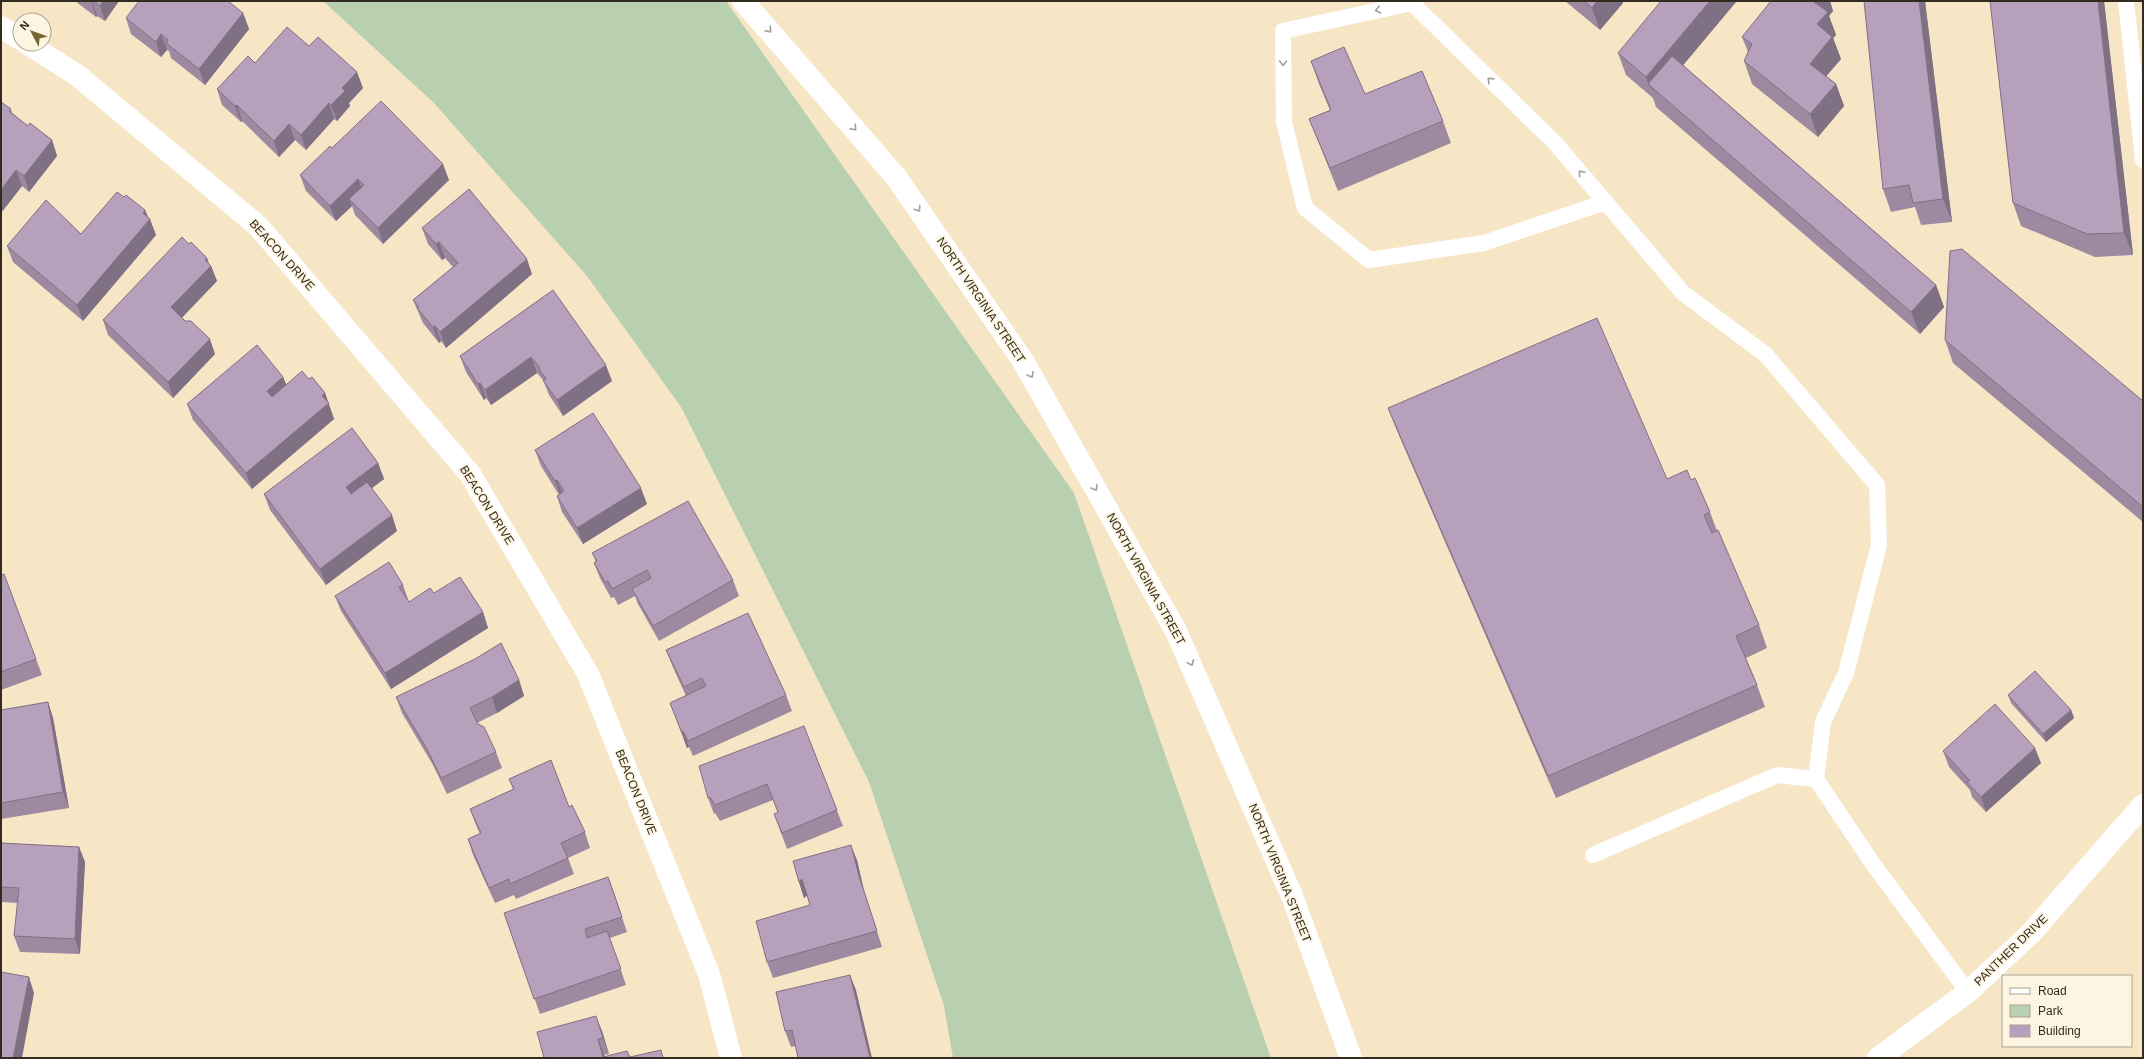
<svg xmlns="http://www.w3.org/2000/svg" width="2144" height="1059" viewBox="0 0 2144 1059" font-family="Helvetica,sans-serif">
<style>
.green{fill:#b8d0af}
.lines{fill:none;stroke-linecap:round;stroke-linejoin:round}
.service{stroke:#fff;stroke-width:16}
.minor{stroke:#fff;stroke-width:22}
.primary{stroke:#fff;stroke-width:22}
.motorway{stroke:#fff;stroke-width:22}
.wall{fill:#9d8aa1}
.shaded-wall{fill:#807083}
.building{fill:#b7a0bb;stroke:#807083}
.oneway{stroke:#a2a09a}
.labels{text-anchor:middle;dominant-baseline:central;stroke-width:3.5;stroke-linejoin:round;paint-order:stroke}
.street-label{font-size:12px;fill:#312c1f;stroke:#fdf4e1}
</style>
<rect width="100%" height="100%" fill="#f6e6c6"/>
<path class="green" d="M323 1H726L1074 493 1271 1058H953L944 1006 869 782 681 407 587 276 433 102Z"/>
<g class="lines">
<path class="service" d="M2126 1 2143 160
M1606 202 1484 243 1369 260 1305 208 1284 122 1283 31 1412 3 1555 143 1683 293 1765 354 1877 485 1879 545 1846 673 1823 722 1816 779 1873 864 1968 992
M1593 855 1777 775 1816 779"/>
<path class="minor" d="M1 27 20 39
M28 44 77 75 258 226 470 474 588 674 709 974 731 1058
M1878 1058 1968 992 2031 933 2143 805"/>
<path class="primary" d="M896 177 1023 361 1176 631 1292 896 1351 1058"/>
<path class="motorway" d="M743 1 896 177"/>
</g>
<path class="wall" d="M75 1H119L105 21 97 16 96 17Z
M1565 1H1622L1623 3 1600 30Z
M1771 1H1830L1833 11 1829 16 1836 35 1833 38 1841 59 1826 76 1836 84 1844 106 1818 137 1752 84 1744 61 1748 52 1742 37Z
M1925 1 1952 222 1921 225 1915 207 1891 212 1883 189Z
M1990 1H2104L2133 255 2095 257 2021 226 2013 203Z
M243 13 249 29 205 85 171 58 169 51 167 50 161 57 131 34 126 18Z
M309 46 363 88 349 103 350 106 337 121 334 119 306 150 295 140 279 157 242 121 241 122 222 105 217 89 255 63Z
M1618 53 1683 65 1936 285 1944 307 1920 334 1656 107 1653 98 1626 75Z
M1311 61 1365 94 1443 121 1451 143 1338 191 1318 141 1309 119 1330 110 1319 84Z
M1 102 11 109 12 113 28 126 52 140 57 156 29 192 22 186 1 213Z
M332 148 449 180 383 244 355 215 352 206 336 221 306 191 300 175Z
M124 197 145 210 156 235 83 321 13 262 7 246 81 234Z
M422 228 532 274 446 348 441 341 439 343 423 323 413 300 453 267 445 258 442 260 428 244Z
M189 244 207 258 209 264 211 266 217 281 182 317 215 354 173 398 108 335 103 320Z
M553 290 612 381 563 416 549 395 543 380 537 373 491 405 486 398 484 400 466 372 460 356Z
M1945 340 2143 401V522L1953 363Z
M283 377 286 384 309 379 325 393 334 419 252 489 193 420 187 404Z
M1388 408 1667 479 1691 480 1710 512 1717 531 1759 625 1767 648 1746 658 1757 685 1765 707 1556 798 1397 431Z
M535 450 647 504 583 544 562 512 557 496 559 495 541 466Z
M378 463 384 479 372 488 397 531 326 585 270 510 264 494Z
M592 553 733 580 739 596 659 641 638 604 635 596 618 605 614 597 611 598 600 578 594 563 596 562Z
M1 575 36 659 42 675 1 690Z
M403 585 409 602 434 593 483 612 488 628 391 689 341 611 335 596Z
M666 650 786 695 792 711 693 756 689 747 687 748 670 703 686 696 672 665Z
M519 680 524 696 497 713 477 723 496 752 502 768 447 794 433 765 402 713 396 697Z
M2008 695 2071 710 2074 718 2046 742 2011 703Z
M48 702 53 718 69 808 1 819V710Z
M804 726 843 826 787 849 774 814 778 812 773 800 720 821 715 813 714 814 708 798Z
M1943 751 2041 763 1986 812 1972 797 1970 790 1949 767Z
M509 779 569 807 585 832 590 848 568 858 574 874 516 899 514 895 495 903 473 855 468 839 480 834 476 825 470 809 513 789Z
M1 843 79 847 85 862 80 954 20 952 14 936 18 903 1 902Z
M857 860 864 891 882 947 773 978 767 962 810 905 807 895 804 898 799 882Z
M614 893 627 932 610 938 626 985 540 1014 504 913Z
M856 990 796 1046 791 1047 785 1031Z
M602 1031 609 1054 604 1055 605 1057H630L544 1058Z"/>
<path class="shaded-wall" d="M91 1H92L97 16 96 17Z
M103 1H119L105 21 100 6Z
M1597 1H1622L1623 3 1600 30 1592 8Z
M1710 1H1737L1659 94 1649 86 1646 77Z
M1815 1H1830L1833 11 1829 16 1836 35 1833 38 1841 59 1818 86 1810 64 1817 24 1814 2Z
M1919 1H1925L1952 222 1943 199Z
M2098 1H2104L2133 255 2124 233Z
M243 13 249 29 205 85 199 69Z
M161 34 167 50 161 57 156 42Z
M357 72 363 88 349 103 350 106 337 121 331 105 342 88Z
M1836 84 1844 106 1818 137 1810 114Z
M329 103 334 119 306 150 301 135Z
M237 105 242 121 241 122 235 106Z
M289 124 295 140 279 157 274 141Z
M52 140 57 156 29 192 24 176Z
M443 164 449 180 383 244 378 228Z
M16 170 22 186 1 213V190Z
M358 179 364 194 349 199 352 206 336 221 330 206Z
M145 210 149 220 150 219 156 235 83 321 77 305Z
M439 242 445 258 442 260 436 244Z
M207 258 210 267 211 266 217 281 177 323 171 307Z
M527 259 532 274 446 348 440 332Z
M1936 285 1944 307 1920 334 1911 312Z
M435 326 441 341 439 343 433 327Z
M210 339 215 354 173 398 168 382Z
M531 357 537 373 491 405 485 390Z
M606 365 612 381 563 416 557 400Z
M283 377 289 392 272 406 267 391Z
M480 383 486 398 484 400 478 384Z
M325 393 334 419 252 489 246 473Z
M378 463 384 479 352 503 346 487Z
M557 480 563 495 561 497 555 481Z
M641 488 647 504 583 544 577 528Z
M392 515 397 531 326 585 320 569Z
M483 612 488 628 391 689 385 673Z
M519 680 524 696 497 713 492 697Z
M48 702 53 718 69 808 63 792Z
M2071 710 2074 718 2046 742 2043 734Z
M683 731 689 747 687 748 682 733Z
M2035 748 2041 763 1986 812 1981 797Z
M851 845 857 860 864 891 882 947 877 931 859 876Z
M79 847 85 862 80 954 75 939Z
M608 877 614 893 627 932 622 917Z
M802 879 808 895 804 898 799 882Z
M850 975 856 990 872 1058H870Z
M29 977 34 993 22 1058H13Z
M596 1016 602 1031 609 1054 603 1038Z
M598 1039 604 1055 605 1058H604Z"/>
<path class="building" d="M93 1H103L100 6Z
M139 1H228L243 13 199 69 166 43 168 40 161 34 156 42 126 18Z
M1584 1H1597L1592 8Z
M1661 1H1710L1646 77 1618 53Z
M1771 1H1815L1814 2 1828 12 1817 24 1832 37 1810 64 1836 84 1810 114 1744 61 1752 44 1742 37Z
M1864 1H1919L1943 199 1913 203 1909 185 1883 189Z
M1990 1H2098L2124 233 2087 234 2013 203Z
M287 27 309 46 318 37 357 72 342 88 345 91 331 105 329 103 301 135 289 124 274 141 237 105 235 106 217 89 248 56 255 63Z
M1344 47 1365 94 1422 71 1443 121 1330 168 1309 119 1331 110 1311 61Z
M1672 56 1936 285 1911 312 1648 84Z
M381 101 443 164 378 228 349 199 364 185 358 179 330 206 300 175 330 146 332 148Z
M1 102 11 109 9 111 28 126 30 123 52 140 24 176 16 170 1 190Z
M469 189 527 259 440 332 435 326 433 327 417 308 419 307 413 300 458 263 439 242 436 244 422 228Z
M117 192 124 197 126 195 145 210 143 213 150 219 77 305 7 246 46 200 81 234Z
M182 237 189 244 191 242 207 258 205 260 211 266 171 307 185 321H191L210 339 168 382 103 320Z
M1962 249 2143 401V507L1945 340 1950 251Z
M553 290 606 365 557 400 543 380 546 379 539 369 540 368 531 357 485 390 480 383 478 384 460 356Z
M1597 318 1667 479 1687 470 1691 480 1695 478 1710 512 1704 515 1712 533 1718 530 1759 625 1736 636 1757 685 1548 776 1388 408Z
M257 345 283 377 267 391 272 397 302 371 309 379 312 377 325 393 322 396 329 403 246 473 187 404Z
M593 413 641 488 577 528 557 496 564 491 557 480 555 481 535 450Z
M352 428 378 463 346 487 351 494 367 482 392 515 320 569 264 494Z
M688 501 733 580 653 626 632 589 651 578 647 570 612 589 608 581 605 582 594 563 597 561 592 553Z
M389 562 403 585 399 587 409 602 430 588 434 593 460 577 483 612 385 673 335 596Z
M4 574 36 659 1 672V575Z
M748 613 786 695 688 741 683 731 682 733 670 703 706 686 702 678 684 687 666 650Z
M501 643 519 680 492 697 470 708 478 724 484 727 496 752 441 778 427 749 396 697 475 659Z
M2035 671 2071 710 2043 734 2008 695Z
M48 702 63 792 1 803V710Z
M1995 704 2035 748 1981 797 1966 781H1970L1943 751Z
M804 726 837 810 782 833 774 814 778 812 767 784 715 805 710 797 708 798 699 766Z
M551 760 569 807 572 805 585 832 561 843 568 858 510 884 509 879 489 888 468 839 481 833 470 809 514 789 509 779Z
M1 843 79 847 75 939 14 936 19 888 1 887Z
M851 845 859 876 877 931 767 962 756 921 810 905 802 879 799 882 793 861Z
M608 877 622 917 585 929 587 938 607 931 621 969 534 999 504 913Z
M1 972 29 977 13 1058H1Z
M850 975 870 1058H798L792 1030 785 1031 776 992Z
M596 1016 603 1038 598 1039 603 1057 627 1051 630 1057 661 1050 663 1058H544L537 1032Z"/>
<defs><path id="oneway-chevron" d="M-2-3.5L2.5 0L-2 3.5" fill="none" stroke-width="1.6" stroke-linecap="round" stroke-linejoin="round"/></defs>
<g class="oneway">
<use href="#oneway-chevron" transform="translate(1378 10) rotate(168)"/>
<use href="#oneway-chevron" transform="translate(769 30) rotate(49)"/>
<use href="#oneway-chevron" transform="translate(1283 63) rotate(89)"/>
<use href="#oneway-chevron" transform="translate(1490 80) rotate(-136)"/>
<use href="#oneway-chevron" transform="translate(854 128) rotate(49)"/>
<use href="#oneway-chevron" transform="translate(1581 173) rotate(-131)"/>
<use href="#oneway-chevron" transform="translate(918 209) rotate(56)"/>
<use href="#oneway-chevron" transform="translate(1031 375) rotate(60)"/>
<use href="#oneway-chevron" transform="translate(1095 488) rotate(60)"/>
<use href="#oneway-chevron" transform="translate(1191 663) rotate(66)"/>
</g>
<g class="labels">
<g class="street-label">
<text transform="translate(282 255) rotate(48)">BEACON DRIVE</text>
<text transform="translate(981 300) rotate(56)">NORTH VIRGINIA STREET</text>
<text transform="translate(487 505) rotate(58)">BEACON DRIVE</text>
<text transform="translate(1146 579) rotate(61)">NORTH VIRGINIA STREET</text>
<text transform="translate(636 792) rotate(68)">BEACON DRIVE</text>
<text transform="translate(1280 873) rotate(68)">NORTH VIRGINIA STREET</text>
<text transform="translate(2011 950) rotate(-44)">PANTHER DRIVE</text>
</g>
</g>
<rect width="2144" height="1059" fill="none" stroke="#312c1f" stroke-width="4"/>
<rect x="2002" y="975" width="130" height="72" fill="#fdf4e1" stroke="#aba493"/>
<rect x="2010" y="988" width="20" height="6" fill="#ffffff" stroke="#aba493"/>
<text x="2038" y="995" font-size="12" fill="#312c1f">Road</text>
<rect x="2010" y="1005" width="20" height="12" fill="#b8d0af" stroke="#aba493"/>
<text x="2038" y="1015" font-size="12" fill="#312c1f">Park</text>
<rect x="2010" y="1025" width="20" height="12" fill="#b7a0bb" stroke="#aba493"/>
<text x="2038" y="1035" font-size="12" fill="#312c1f">Building</text>
<g transform="translate(32 32) rotate(311)"><circle r="19" fill="#fdf4e1" stroke="#aba493"/>
<path d="M0-3L7 15L0 10L-7 15Z" fill="#756634"/>
<text y="-6" font-size="11" font-weight="bold" text-anchor="middle" fill="#312c1f">N</text>
</g>
</svg>
